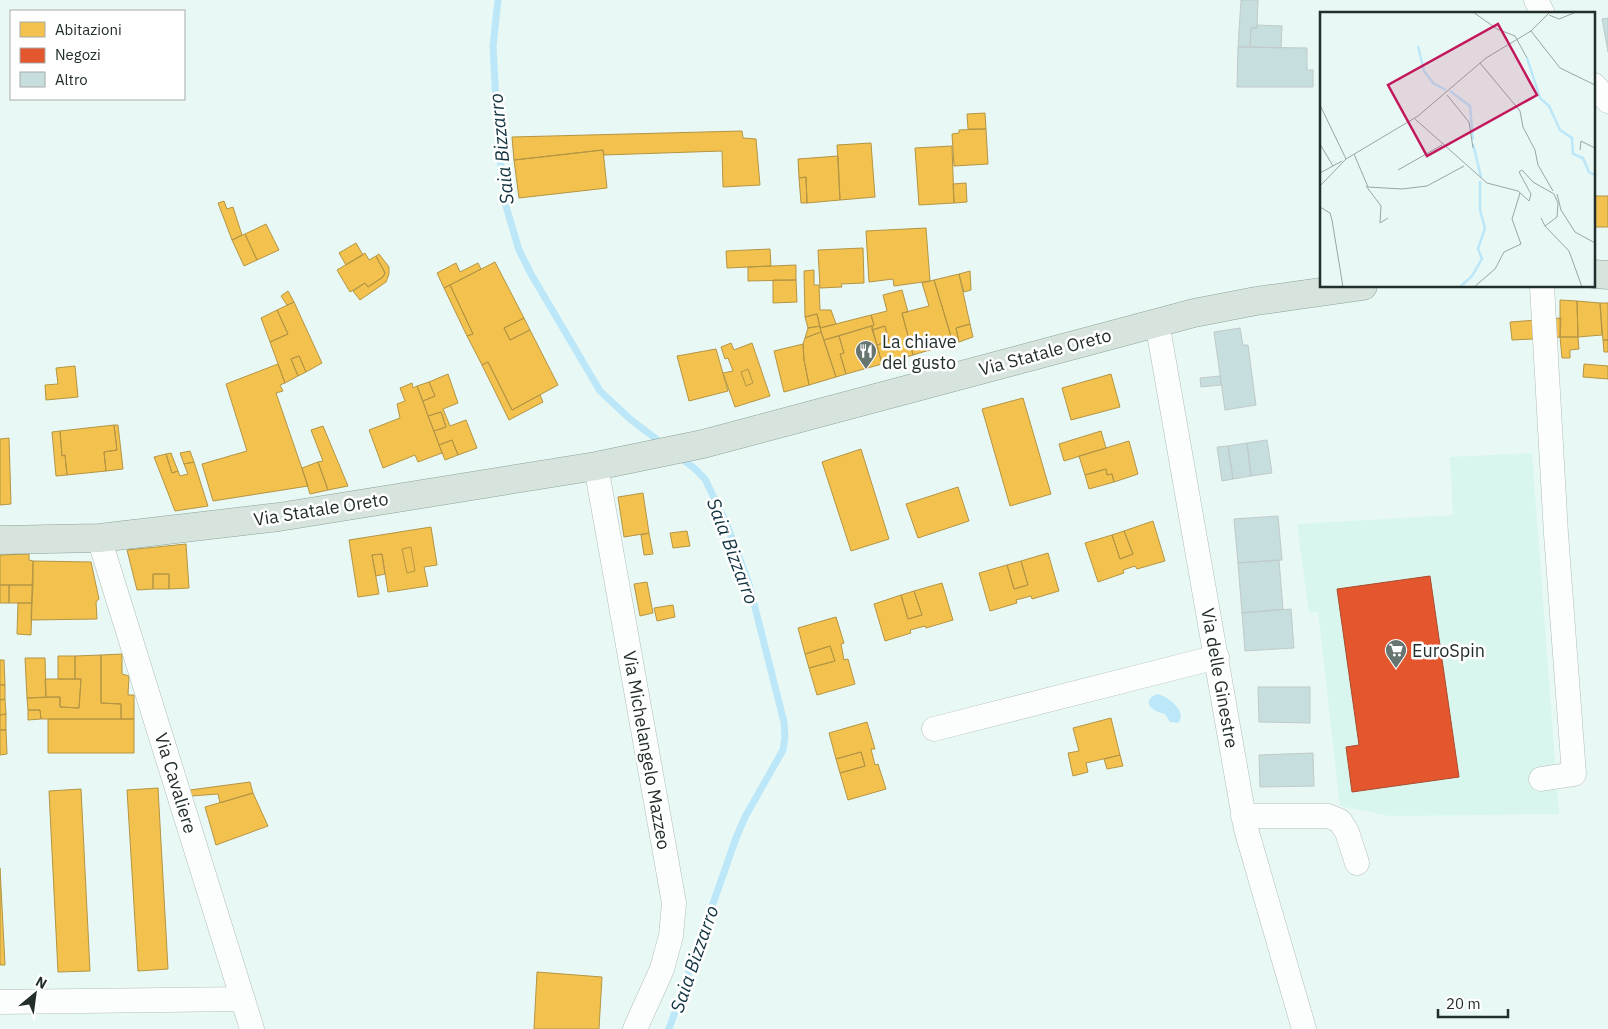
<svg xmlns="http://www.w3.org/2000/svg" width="1608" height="1029" viewBox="0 0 1608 1029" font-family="'IBM Plex Sans',sans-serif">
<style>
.built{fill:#d9f6ee}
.water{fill:#bce7f8}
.homes{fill:#f2c14e;stroke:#b49544}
.shops{fill:#e4572e;stroke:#aa4b2d}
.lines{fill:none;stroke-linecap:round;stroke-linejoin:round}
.stream{stroke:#bce7f8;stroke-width:7}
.building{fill:#c6dedd;stroke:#bfcbca}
.minor-casing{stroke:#b1beba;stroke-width:25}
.major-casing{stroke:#8ba499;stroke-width:29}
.minor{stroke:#fcfefd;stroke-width:24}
.major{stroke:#d7e4dd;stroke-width:28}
.labels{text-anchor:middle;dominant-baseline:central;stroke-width:5;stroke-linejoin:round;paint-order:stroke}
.poi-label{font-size:18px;fill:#222e2b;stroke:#fff;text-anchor:start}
.street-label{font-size:18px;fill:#222e2b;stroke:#fff}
.water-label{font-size:19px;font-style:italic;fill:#133441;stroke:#fff}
.inset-river{fill:none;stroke:#bce7f8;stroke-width:2.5}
.inset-road{fill:none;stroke:#99a7a4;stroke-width:1}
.view{fill:#c2185b;fill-opacity:0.15;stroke:#c2185b;stroke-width:2.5}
.inset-edge{fill:none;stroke:#222e2b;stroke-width:2.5}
</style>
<rect width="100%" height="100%" fill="#e8f8f4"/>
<path class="built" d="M1532 453 1559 814 1390 816 1340 806 1318 612 1309 613 1297 524 1453 515 1450 457Z"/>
<path class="water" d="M1157 694C1168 696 1188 712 1178 723L1170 722 1165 714C1152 711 1140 702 1157 694Z"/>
<path class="homes" d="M985 113 986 129H968L967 114Z
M986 129 988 164 954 166 952 134 959 133V130Z
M742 131 743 138 756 139 760 185 723 187 722 151 604 155 603 150 514 160 512 137Z
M871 143 875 197 840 200 837 145Z
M952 146 954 203 919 205 915 148Z
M603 150 607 188 519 198 514 160Z
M838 156 840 200 807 203 806 177 799 178 798 159Z
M806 177 807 203H801L799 178Z
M966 183 967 202 954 203 953 184Z
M1594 196H1608V227H1595Z
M224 201 227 209 233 207 242 235 232 240 218 203Z
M266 224 279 250 257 260 245 234Z
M926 228 930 281 894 286 893 279 869 282 866 231Z
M245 234 257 260 244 266 232 240Z
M356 243 363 255 346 265 339 253Z
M863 248 864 283 841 284 842 287 820 288 818 250Z
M770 249 771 266 727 268 726 251Z
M365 253 369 260 376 256 385 273 383 277 368 287 365 283 350 292 337 270Z
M379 254 389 267V274L386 282 360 300 353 291 365 283 368 287 383 277 385 273 376 256Z
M495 262 524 318 504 328 510 340 530 330 558 385 512 410 488 362 482 365 467 336 473 334 450 285Z
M456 263 460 272 478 263 481 269 444 288 437 273Z
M796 265V280L748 281V267Z
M814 270V285H819L820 310H831L836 324 820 328 817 314 805 317 804 271Z
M970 271 971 290 964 292 959 274Z
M959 274 970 324 956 328 959 342 953 343 934 280Z
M773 280H796L797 302 773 303Z
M934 280 953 343 913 355 902 313 929 306 922 283Z
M450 285 473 334 467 336 444 288Z
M902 290 908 312 902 313 913 355 882 364 877 345 889 341 885 326 872 330V326L874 325 871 315 887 311 883 295Z
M288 291 294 302 287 305 281 296Z
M1560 300 1577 301 1578 337H1560Z
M1577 301 1600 303 1602 335 1578 337Z
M294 302 322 363 306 372 299 356 291 359 298 376 285 383 270 342 288 334 277 310Z
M1600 303H1608V340H1603Z
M277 310 288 334 270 342 261 318Z
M817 314 820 326 808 328 805 317Z
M871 315 874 325 824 340 820 328Z
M524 318 530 330 510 340 504 328Z
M1561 318 1560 337 1552 338 1551 319Z
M1551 319 1552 338 1512 340 1510 322Z
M970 324 973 337 959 342 956 328Z
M820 326 821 332 805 338 808 328Z
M872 326 882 364 846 374 840 354 844 353 839 336Z
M885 326 889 341 877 345 872 330Z
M821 332 836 377 809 385 804 360 803 344 805 338Z
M839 336 844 353 840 354 846 374 836 377 824 340Z
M1560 337H1578L1579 349 1570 350V358H1562Z
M1603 340H1608V352H1604Z
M731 343 734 350 752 343 770 396 735 407 723 373 733 371 728 358 725 359 721 347Z
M803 344 804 360 809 385 784 392 774 351Z
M716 349 728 391 689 401 677 356Z
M299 356 306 372 298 376 291 359Z
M488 362 512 410 540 395 543 402 509 420 482 365Z
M278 364 285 383 280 385 283 391 276 393 308 486 213 501 202 464 247 451 226 384Z
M1584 364 1608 366V379L1583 377Z
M75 366 78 397 46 400 45 385 58 384 56 368Z
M748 369 753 383 746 386 741 372Z
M448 374 458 403 443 409 450 426 466 420 477 448 458 455 452 440 439 445 434 431 446 427 441 412 428 416 423 401 435 396 429 382Z
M1111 374 1120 407 1071 420 1062 388Z
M429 382 435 396 423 401 417 386Z
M412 383 413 388 417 386 442 453 418 462 415 455 383 468 369 430 400 418 397 404 405 401 400 388Z
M1023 398 1051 494 1010 506 982 409Z
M441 412 446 427 434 431 428 416Z
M114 425H118L123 469 106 471 104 452 117 450Z
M114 425 117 450 104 452 106 471 67 475 65 455 62 456 60 431Z
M323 426 348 486 328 490 318 462 323 461 311 430Z
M60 431 62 456 65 455 67 475 56 476 52 432Z
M1101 431 1106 448 1064 461 1059 444Z
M9 438 11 504 0 505V439Z
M452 440 458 455 445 460 439 445Z
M1129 441 1138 474 1114 482 1112 474 1107 475 1106 469 1085 475 1079 456Z
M861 449 889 539 851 551 822 462Z
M190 451 194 462 184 464 180 453Z
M171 453 178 471 172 473 166 454Z
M166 454 172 473 178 471 180 476 188 474 184 464 194 462 208 506 175 511 154 457Z
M318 462 328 490 310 494 302 468Z
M1106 469 1107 475 1112 474 1114 482 1089 489 1085 475Z
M958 487 969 521 918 538 906 504Z
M643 493 649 533 624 537 618 497Z
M1153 521 1165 561 1137 569 1135 566 1123 570 1124 573 1098 582 1085 543 1112 535 1120 559 1133 554 1124 531Z
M431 527 437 565 424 567 428 586 388 592 382 554 372 555 379 594 358 597 349 540Z
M687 531 690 546 673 548 670 533Z
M1124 531 1133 554 1120 559 1112 535Z
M649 533 653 554 644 555 641 535Z
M186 544 189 588 169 589V574H153V589L137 590 127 550Z
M411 547 415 571 407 573 402 549Z
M1048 553 1059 591 1032 599 1031 596 1016 600 1017 603 990 611 979 573 1007 565 1014 589 1028 585 1021 561Z
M29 554V560L33 561V585H0V555Z
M382 554 385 574 376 576 372 555Z
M33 561 91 562 99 599 96 602 97 619 31 620Z
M1021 561 1028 585 1014 589 1007 565Z
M153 574H169V589H153Z
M647 582 653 613 640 616 634 584Z
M942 583 953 620 926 628 925 626 910 630 911 633 885 641 874 604 901 595 908 619 922 615 914 591Z
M0 585H9V603H0Z
M9 585H33L32 603H9Z
M914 591 922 615 908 619 901 595Z
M18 603H32L31 635 17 634Z
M673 605 675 617 657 621 654 608Z
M836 617 844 643 841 644 844 660 848 659 855 684 817 695 809 668 835 661 830 646 805 654 798 628Z
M830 646 835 661 809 668 805 654Z
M122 654V674L129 676 128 695H134V719H121V704L101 703V655Z
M101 655V703L121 704V719H41L40 710H28L27 698 60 697V707L79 708 81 679H75V656Z
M58 656H75V679H58Z
M25 658H45L46 697 27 698Z
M0 660H4L5 685H0Z
M45 679H81L79 708 60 707V697H46Z
M0 685H5V699L0 700Z
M5 699 6 714 0 715V700Z
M28 710H40L41 719 28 720Z
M6 714V730H0V715Z
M1111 718 1120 755 1086 763 1088 772 1073 776 1068 753 1079 751 1073 728Z
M48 719H134V753H48Z
M867 722 875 749H871L875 765 878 764 886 789 848 800 840 773 865 766 861 752 836 759 829 733Z
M0 730H6L7 754 0 755Z
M861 752 865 766 840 773 836 759Z
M1120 755 1123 766 1107 769 1104 759Z
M250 782 253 793 220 803 218 794 191 796 190 790Z
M158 788 168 969 138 971 127 790Z
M81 789 90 971 58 972 49 791Z
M253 793 268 826 216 845 205 807Z
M0 868 5 965H0Z
M537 972 602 977 599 1029H534Z"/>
<path class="shops" d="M1430 576 1459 777 1352 792 1346 747 1359 745 1337 589Z"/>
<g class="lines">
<path class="stream" d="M498 0 493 46 498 139 505 203 519 250 531 274 600 391 630 419 664 445
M669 1029 736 838 745 817 783 750 785 737 784 722 749 584 727 525 705 479 694 468 678 456"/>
</g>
<path class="building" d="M1241 0H1258L1257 28H1251L1250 47H1238Z
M1608 18V52L1602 19Z
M1257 25 1282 26 1281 48 1250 47 1251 28H1257Z
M1238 47 1307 48V70H1313V87H1237Z
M1240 328 1243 345H1248L1256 405 1225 410 1214 332Z
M1220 376 1221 385 1201 387 1200 378Z
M1267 440 1272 473 1251 476 1247 443Z
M1247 443 1251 476 1233 479 1228 446Z
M1228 446 1233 479 1222 481 1217 447Z
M1278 516 1282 560 1238 563 1234 519Z
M1279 560 1283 609 1242 613 1238 563Z
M1291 609 1294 648 1245 651 1242 613Z
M1258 687H1310V723L1259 722Z
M1313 753 1314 786 1260 787 1259 755Z"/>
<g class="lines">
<g class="minor-casing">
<path id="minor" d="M1536 0 1543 14
M1594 85 1608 101
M1157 322 1246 829 1304 1029
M596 466 674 903 671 936 662 969 635 1029
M99 538 252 1029
M934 729 1217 657
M1541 779 1574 774 1556 534 1542 286
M1243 816H1328L1340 821 1347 832 1357 863
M0 1002 243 999"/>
</g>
<g class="major-casing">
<path id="major" d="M1594 274 1608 275
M0 540 99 538 279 517 596 466 703 444 1194 313 1256 301 1363 286"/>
</g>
<use href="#minor" class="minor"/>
<use href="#major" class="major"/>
</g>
<defs>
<g id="restaurant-pin" transform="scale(1.125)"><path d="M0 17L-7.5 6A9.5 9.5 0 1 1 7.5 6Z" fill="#677571" stroke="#fff"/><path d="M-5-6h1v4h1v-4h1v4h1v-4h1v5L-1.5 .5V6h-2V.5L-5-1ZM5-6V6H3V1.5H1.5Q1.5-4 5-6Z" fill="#fff"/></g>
<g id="supermarket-pin" transform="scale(1.125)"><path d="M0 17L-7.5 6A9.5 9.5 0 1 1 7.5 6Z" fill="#677571" stroke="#fff"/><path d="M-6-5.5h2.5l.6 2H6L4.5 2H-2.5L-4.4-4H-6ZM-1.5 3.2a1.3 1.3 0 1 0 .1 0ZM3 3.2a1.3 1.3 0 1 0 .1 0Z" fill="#fff"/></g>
</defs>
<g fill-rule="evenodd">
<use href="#restaurant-pin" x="866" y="351"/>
<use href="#supermarket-pin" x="1396" y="650"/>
</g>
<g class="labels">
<g class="poi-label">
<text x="882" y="341">La chiave<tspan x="882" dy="21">del gusto</tspan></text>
<text x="1412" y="650">EuroSpin</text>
</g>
<g class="street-label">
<text transform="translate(1045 352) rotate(-15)">Via Statale Oreto</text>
<text transform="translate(321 509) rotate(-9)">Via Statale Oreto</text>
<text transform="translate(1220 678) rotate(80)">Via delle Ginestre</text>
<text transform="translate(647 750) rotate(80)">Via Michelangelo Mazzeo</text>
<text transform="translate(176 783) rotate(73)">Via Cavaliere</text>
</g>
<g class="water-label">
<text transform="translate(501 149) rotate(-96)">Saia Bizzarro</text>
<text transform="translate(733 551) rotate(69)">Saia Bizzarro</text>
<text transform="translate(694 959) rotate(-71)">Saia Bizzarro</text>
</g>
</g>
<g transform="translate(1320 12)">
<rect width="275" height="275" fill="#e8f8f4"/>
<path class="inset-river" d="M98 34 104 59 113 71 126 78M207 46 220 86 229 94 240 118 252 126 253 142 263 146 269 160 275 163M130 79 150 94 153 128M153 132 161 165M140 275 152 264 162 247 158 237 165 216 160 198V169"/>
<path class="inset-road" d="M153 0 177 17 195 24 207 46M229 3 239 7 254 1M211 19 240 56 275 73M160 51 200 99 203 115 215 138 218 153 233 179M127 83 149 110 153 136M0 93 26 147M95 107 167 171 198 179 209 189 211 182 199 160 202 158 213 170 234 182 238 191 237 205 225 214 221 206M0 132 13 154M260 138 261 129 275 136M34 142 48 175 82 177 107 174 144 154M78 158 122 133M0 161 22 149M0 174 26 147 98 104 166 46 211 19 230 0M46 174 61 194 60 211 68 206M237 182 241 198 255 220 275 231M0 195 10 201 12 208 23 275M225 214 249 239 262 275M154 275 175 257 184 240 201 232 192 207 200 181"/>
<path class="view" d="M178 12 217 83 107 144 68 73Z"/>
<rect width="275" height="275" class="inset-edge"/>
</g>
<rect x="10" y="10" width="175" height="90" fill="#ffffff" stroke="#a7abaa"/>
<rect x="20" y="22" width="25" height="15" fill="#f2c14e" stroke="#a7abaa"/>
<text x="55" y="35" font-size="15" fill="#222e2b">Abitazioni</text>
<rect x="20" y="48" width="25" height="15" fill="#e4572e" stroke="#a7abaa"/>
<text x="55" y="60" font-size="15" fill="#222e2b">Negozi</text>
<rect x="20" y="72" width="25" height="15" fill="#c6dedd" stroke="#a7abaa"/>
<text x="55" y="85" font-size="15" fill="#222e2b">Altro</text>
<g transform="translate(35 994) rotate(29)" stroke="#ffffff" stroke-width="4" paint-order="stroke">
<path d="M0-4L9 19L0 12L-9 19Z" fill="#222e2b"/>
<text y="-8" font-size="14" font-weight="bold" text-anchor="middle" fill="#222e2b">N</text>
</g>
<path d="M1438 1009v8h70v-8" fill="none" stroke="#222e2b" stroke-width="2.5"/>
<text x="1446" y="1009" font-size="15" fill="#222e2b" stroke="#ffffff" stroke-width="4" paint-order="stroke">20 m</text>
</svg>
